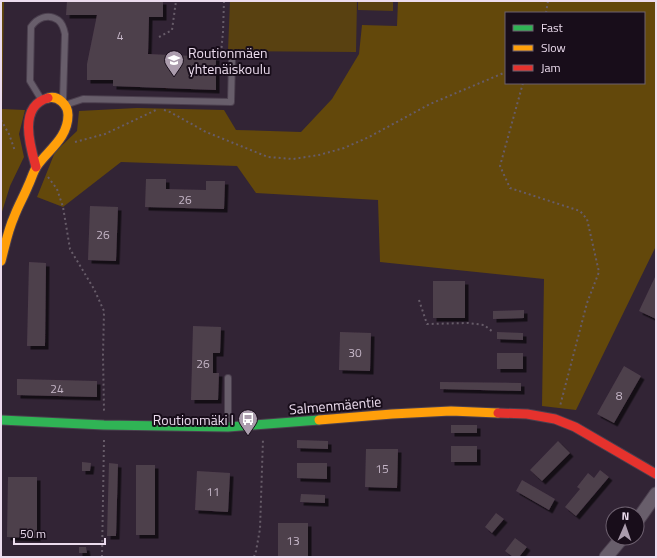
<svg xmlns="http://www.w3.org/2000/svg" width="657" height="558" viewBox="0 0 657 558" font-family="'Titillium Web',sans-serif">
<style>
.green{fill:#594111}
.forest{fill:#63480b;fill-rule:evenodd}
.building{fill:#4e3f4c;filter:url(#shadow)}
.lines{fill:none;stroke-linecap:round;stroke-linejoin:round}
.lane-casing{stroke:#4b3f4e;stroke-width:8}
.street-casing{stroke:#4b3f4e;stroke-width:15}
.fast-casing{stroke:#4b3f4e;stroke-width:11}
.slow-casing{stroke:#4b3f4e;stroke-width:11}
.jam-casing{stroke:#4b3f4e;stroke-width:11}
.path{stroke:#675c69;stroke-width:2;stroke-dasharray:2 3;stroke-linecap:butt}
.lane{stroke:#685e6b;stroke-width:6}
.street{stroke:#685e6b;stroke-width:13}
.fast{stroke:#30b455;stroke-width:9}
.slow{stroke:#ff9f0a;stroke-width:9}
.jam{stroke:#e5322d;stroke-width:9}
.labels{text-anchor:middle;dominant-baseline:central;stroke-width:4;stroke-linejoin:round;paint-order:stroke}
.number-label{font-size:12px;fill:#c4b5c6}
.poi-label{font-size:14px;fill:#ecdcee;stroke:#180d1a;text-anchor:start}
.street-label{font-size:14px;fill:#ecdcee;stroke:#180d1a}
</style>
<defs>
<filter id="shadow"><feDropShadow dx="3.5" dy="3.5" stdDeviation="0" flood-color="#0009"/></filter>
</defs>
<rect width="100%" height="100%" fill="#322435"/>
<path class="green" d="M230 1H357L356 52 228 51Z
M358 1H393V11L358 10Z"/>
<path class="forest" d="M1 1H4L2 109 25 110 19 134 24 157 10 186 1 215Z
M398 1H656V246L576 410 542 406 544 279 380 262 378 200 256 193 237 166 121 162 63 207 37 197 55 152 77 131 79 111 137 108 224 110 236 130 301 132 332 99 359 54 362 25 397 26ZM506 13H644V83H506Z"/>
<path class="building" d="M67 1H163V17H149L148 54 216 57V90L113 86V80H87V64L97 15H66Z
M146 179H166V189L206 190V181H225L224 209 145 207Z
M90 206 118 207 116 261 88 260Z
M29 262 46 263 45 346H27Z
M656 275V319L639 311Z
M433 281H465V318H433Z
M524 310V318L493 319V311Z
M193 326 221 327 220 353H213V373H219L218 400H191Z
M340 332 371 333 370 371 339 370Z
M497 332 523 333V340L497 339Z
M497 353H523V369H497Z
M624 366 641 376 614 423 597 414Z
M17 379 97 381V397L17 395Z
M440 382 521 383V391L440 389Z
M451 425H477V433H451Z
M297 440 328 441V449L297 448Z
M558 441 570 453 542 481 530 470Z
M451 446H477V462H451Z
M366 449H398L397 488 365 487Z
M82 462 91 463 90 471H82Z
M109 463 118 464 116 536H107Z
M297 463H327V479L297 478Z
M136 465H155V535H136Z
M600 470 609 477 576 516 565 507 580 489 577 487 588 473 594 478Z
M197 471 230 473 228 512 195 510Z
M8 477H37V538L7 537Z
M522 480 555 499 549 510 516 491Z
M301 494 325 495V503L300 502Z
M496 513 504 519 492 533 485 527Z
M278 523H308V557H278Z
M515 538 527 547 519 557H513L505 551Z
M79 547H86L87 553H79Z"/>
<g class="lines">
<g class="lane-casing">
<path id="lane" d="M41 99 30 81 31 27C37 18 48 13 58 20 62 23 64 29 65 34L63 100
M68 104 83 99 231 102 232 60
M228 425V378"/>
</g>
<g class="street-casing">
<path id="street" d="M637 521 656 494
M606 557 622 538"/>
</g>
<g class="fast-casing">
<path id="fast" d="M1 420 104 425 228 427 319 420"/>
</g>
<g class="slow-casing">
<path id="slow" d="M1 261C5 246 8 230 14 217 18 206 24 196 28 186 31 180 33 172 37 166 48 150 68 138 68 115 68 105 58 95 48 98
M319 420 392 414 451 411 498 413"/>
</g>
<g class="jam-casing">
<path id="jam" d="M36 167C30 146 18 106 48 98
M498 413 527 414 555 419 575 427 656 474"/>
</g>
<path class="path" d="M224 1 223 32 221 53 224 56
M546 13 548 1
M159 37 172 30 176 1
M523 83 500 166 510 188 580 211 587 219 599 272 587 303 560 406
M164 110 170 112 206 132 268 157 293 159 319 155 344 148 369 137 430 104 506 72
M1 120 9 134 15 151
M75 142 105 134 156 110
M48 177 57 189 63 207 70 249 94 289 104 311 103 355 104 411
M419 300 427 324 468 323 484 325 493 332
M102 557 104 440
M254 557 256 551 260 529 263 439"/>
<use href="#lane" class="lane"/>
<use href="#street" class="street"/>
<use href="#fast" class="fast"/>
<use href="#slow" class="slow"/>
<use href="#jam" class="jam"/>
</g>
<defs>
<g id="school-pin" transform="scale(1)"><path d="M0 17L-7.5 6A9.5 9.5 0 1 1 7.5 6Z" fill="#ab9cad" stroke="#180d1a"/><path d="M0-5L7-2L0 1L-7-2ZM-4 1L0 2.5L4 1V4Q0 6-4 4Z" fill="#fff"/></g>
<g id="bus-pin" transform="scale(1)"><path d="M0 17L-7.5 6A9.5 9.5 0 1 1 7.5 6Z" fill="#ab9cad" stroke="#180d1a"/><path d="M-5-6H5V4H4V6H2V4H-2V6H-4V4H-5ZM-3.5-4V0h7V-4ZM-3.5 1.2v1.5H-2V1.2ZM2 1.2v1.5H3.5V1.2Z" fill="#fff"/></g>
</defs>
<g fill-rule="evenodd">
<use href="#school-pin" x="174" y="60"/>
<use href="#bus-pin" x="248" y="419"/>
</g>
<g class="labels">
<g class="number-label">
<text x="120" y="35">4</text>
<text x="185" y="199">26</text>
<text x="103" y="234">26</text>
<text x="355" y="352">30</text>
<text x="203" y="363">26</text>
<text x="57" y="388">24</text>
<text x="619" y="395">8</text>
<text x="382" y="468">15</text>
<text x="213" y="491">11</text>
<text x="293" y="540">13</text>
</g>
<g class="poi-label">
<text x="188" y="52">Routionmäen<tspan x="188" dy="16">yhtenäiskoulu</tspan></text>
<text x="234" y="419" text-anchor="end">Routionmäki I</text>
</g>
<g class="street-label">
<text transform="translate(335 405) rotate(-5)">Salmenmäentie</text>
</g>
</g>
<rect width="657" height="558" fill="none" stroke="#ecdcee" stroke-width="4"/>
<rect x="505" y="12" width="140" height="72" fill="#180d1a" stroke="#6d606f"/>
<rect x="513" y="25" width="20" height="6" fill="#30b455" stroke="#6d606f"/>
<text x="541" y="32" font-size="12" fill="#ecdcee">Fast</text>
<rect x="513" y="45" width="20" height="6" fill="#ff9f0a" stroke="#6d606f"/>
<text x="541" y="52" font-size="12" fill="#ecdcee">Slow</text>
<rect x="513" y="65" width="20" height="6" fill="#e5322d" stroke="#6d606f"/>
<text x="541" y="72" font-size="12" fill="#ecdcee">Jam</text>
<g transform="translate(625 526) rotate(2)"><circle r="19" fill="#180d1a" stroke="#6d606f"/>
<path d="M0-3L7 15L0 10L-7 15Z" fill="#ab9cad"/>
<text y="-6" font-size="11" font-weight="bold" text-anchor="middle" fill="#ecdcee">N</text>
</g>
<path d="M14 538v6h91v-6" fill="none" stroke="#ecdcee" stroke-width="2"/>
<text x="20" y="538" font-size="12" fill="#ecdcee" stroke="#180d1a" stroke-width="3" paint-order="stroke">50 m</text>
</svg>
